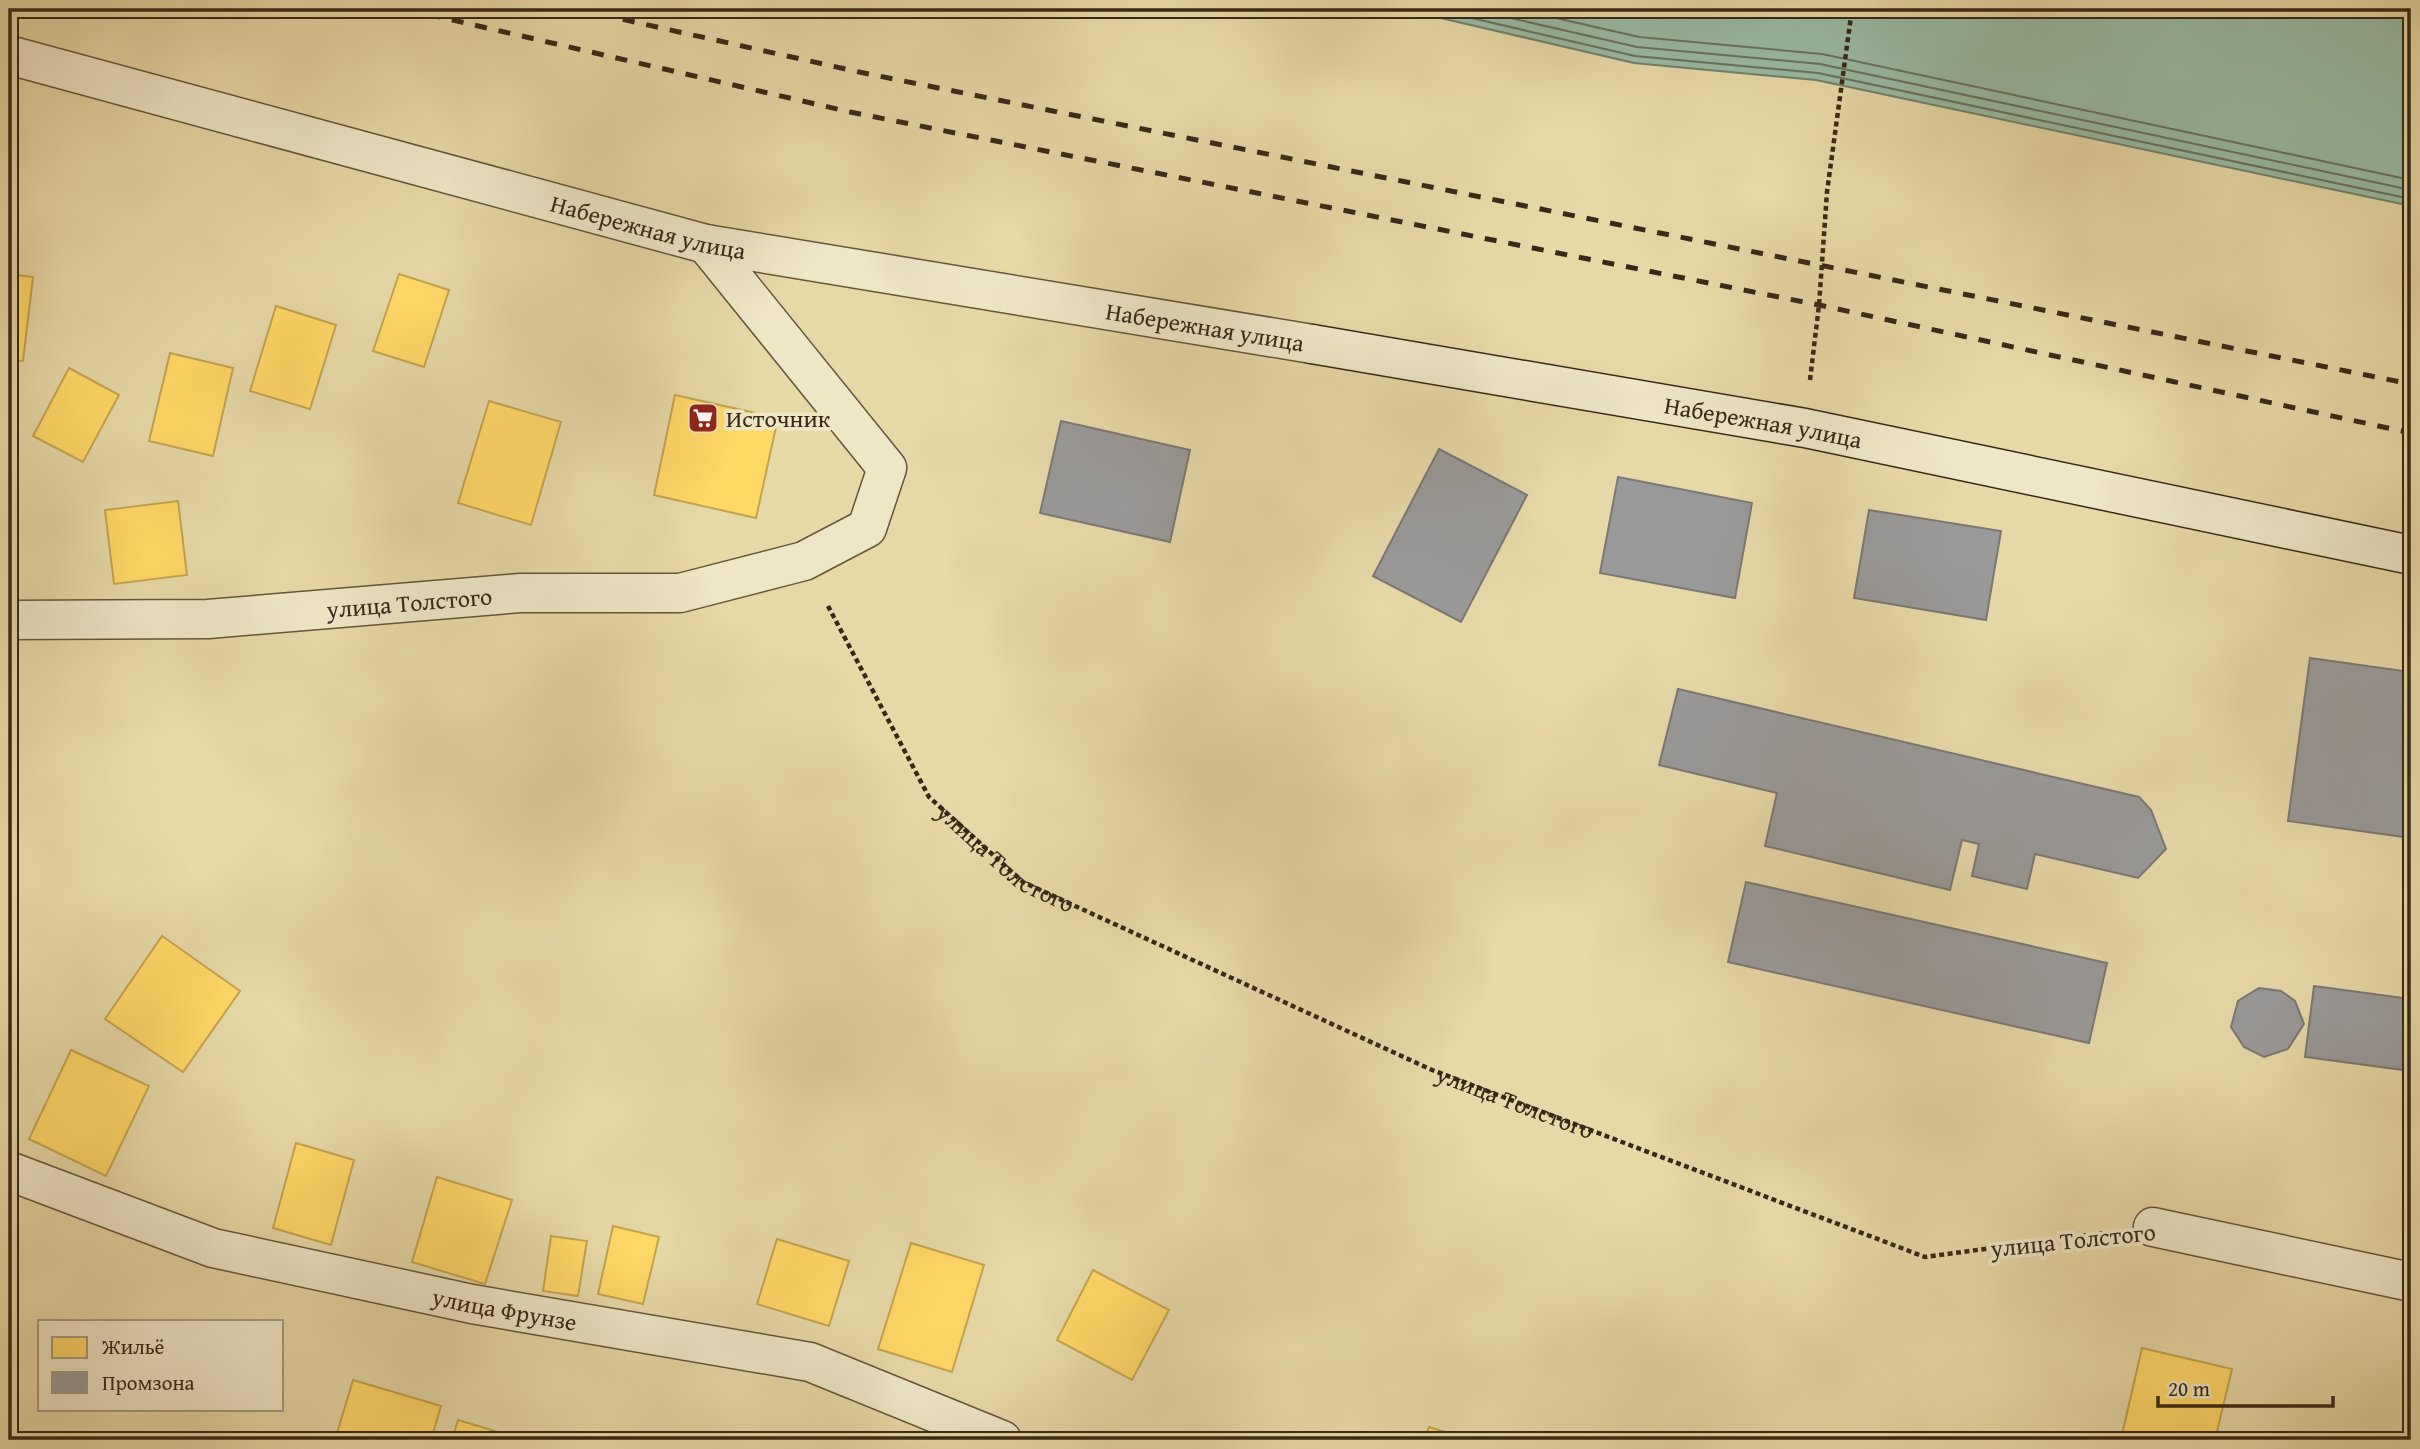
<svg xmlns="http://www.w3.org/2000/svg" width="2420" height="1449" viewBox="0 0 2420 1449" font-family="'Gentium Book Plus',serif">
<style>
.water{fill:#98bba3;stroke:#72816b;stroke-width:2}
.homes{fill:#ffd966;stroke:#c3a44e;stroke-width:2}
.industry{fill:#999;stroke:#7c7772;stroke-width:2}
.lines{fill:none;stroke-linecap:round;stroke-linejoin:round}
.shore{stroke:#68725d;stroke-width:2}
.street-casing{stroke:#64553b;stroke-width:41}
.secondary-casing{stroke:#382917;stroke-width:41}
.path{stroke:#382917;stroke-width:4.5;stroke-dasharray:5 3.5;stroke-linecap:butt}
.street{stroke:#efe6c6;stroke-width:38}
.secondary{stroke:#efe6c6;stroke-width:38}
.rail{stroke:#382917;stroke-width:5;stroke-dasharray:12 12;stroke-linecap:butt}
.labels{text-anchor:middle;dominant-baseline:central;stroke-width:7;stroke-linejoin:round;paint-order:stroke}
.street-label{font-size:24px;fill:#382917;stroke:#efe6c6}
.poi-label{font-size:24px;fill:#382917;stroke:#efe6c6;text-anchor:start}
</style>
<rect width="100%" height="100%" fill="#e7d8a8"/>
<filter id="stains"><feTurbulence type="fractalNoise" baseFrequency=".00286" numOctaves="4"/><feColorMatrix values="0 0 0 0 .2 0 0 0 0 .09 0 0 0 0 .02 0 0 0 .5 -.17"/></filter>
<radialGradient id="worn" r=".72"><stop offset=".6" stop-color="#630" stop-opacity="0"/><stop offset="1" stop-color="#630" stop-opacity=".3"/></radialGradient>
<path class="water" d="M1402 9H2411V206L1816 80 1634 63Z"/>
<path class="homes" d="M9 274 33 277 23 361 9 360Z
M399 274 449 290 424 367 373 351Z
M276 306 336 325 310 409 250 391Z
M170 353 233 368 213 456 149 441Z
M69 368 119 395 83 462 33 436Z
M675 395 778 418 756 518 654 495Z
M489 401 561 422 531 525 458 503Z
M178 501 187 575 114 584 105 510Z
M162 936 240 991 183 1072 105 1019Z
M71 1050 149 1086 106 1176 29 1139Z
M296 1143 354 1160 331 1245 273 1228Z
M437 1177 512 1200 485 1284 412 1262Z
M613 1226 659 1237 643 1304 598 1294Z
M551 1236 587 1241 578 1296 543 1291Z
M777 1239 849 1261 829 1326 757 1304Z
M911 1243 984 1265 952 1372 878 1349Z
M1093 1270 1169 1310 1132 1380 1057 1340Z
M2142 1348 2232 1369 2215 1440 2121 1439Z
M353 1380 441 1406 431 1440H335Z
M458 1420 525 1440H452Z
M1429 1427 1472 1440H1424Z"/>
<path class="industry" d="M1061 421 1190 450 1170 542 1040 513Z
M1439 449 1527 495 1461 622 1373 576Z
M1618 477 1752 503 1735 598 1600 573Z
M1869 510 2001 531 1986 620 1854 598Z
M2310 658 2411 672V838L2288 821Z
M1678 689 2139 797 2151 810 2166 849 2138 878 2035 854 2027 889 1972 876 1979 844 1962 840 1950 890 1765 846 1777 793 1659 765Z
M1746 882 2107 963 2089 1043 1728 962Z
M2314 986 2411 999V1071L2305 1057Z
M2259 988 2281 991 2295 1001 2304 1024 2288 1049 2264 1057 2244 1047 2231 1027 2238 1001Z"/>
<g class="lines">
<path class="shore" d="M1433 9 1635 56 1818 73 2411 199
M1471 9 1637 47 1820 64 2411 190
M1517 9 1639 37 1822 54 2411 180"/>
<g class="street-casing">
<g id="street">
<path id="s2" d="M9 55 706 244 1312 344"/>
<path id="s3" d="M9 620 208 619 520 593H680L804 561 867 528 887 468 706 244"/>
<path id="s4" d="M9 1171 213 1248 472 1304 810 1362 1002 1440"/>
<path d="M2153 1227 2411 1282"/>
</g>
</g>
<g class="secondary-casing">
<g id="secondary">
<path id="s5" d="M1312 344 1805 428 2411 555"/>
</g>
</g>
<g class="path">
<path d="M1810 380 1819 305 1827 192 1852 9"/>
<path id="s1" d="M828 606 929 797 1023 882 1432 1070 1925 1257 2103 1233"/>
</g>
<use href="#street" class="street"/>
<use href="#secondary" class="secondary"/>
<path class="rail" d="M405 9 850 112 1819 305 2411 433
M576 9 859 72 2411 384"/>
</g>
<defs>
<g id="supermarket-square" transform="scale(1.575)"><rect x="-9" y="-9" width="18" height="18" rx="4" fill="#8f2418" stroke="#efe6c6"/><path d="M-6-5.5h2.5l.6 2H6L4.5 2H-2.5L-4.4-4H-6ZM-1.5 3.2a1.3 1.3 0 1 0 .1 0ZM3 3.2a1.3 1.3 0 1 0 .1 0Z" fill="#fff"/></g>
</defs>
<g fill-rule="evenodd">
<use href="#supermarket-square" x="703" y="418"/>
</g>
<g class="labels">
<g class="street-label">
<text stroke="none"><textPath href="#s2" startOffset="662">Набережная улица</textPath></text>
<text stroke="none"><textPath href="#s2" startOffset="1228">Набережная улица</textPath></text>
<text stroke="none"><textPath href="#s5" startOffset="458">Набережная улица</textPath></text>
<text stroke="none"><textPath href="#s3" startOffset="401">улица Толстого</textPath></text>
<text stroke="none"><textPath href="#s1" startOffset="315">улица Толстого</textPath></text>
<text stroke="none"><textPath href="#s1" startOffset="882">улица Толстого</textPath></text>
<text transform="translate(2073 1240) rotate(-6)">улица Толстого</text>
<text stroke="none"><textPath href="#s4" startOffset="516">улица Фрунзе</textPath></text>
</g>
<g class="poi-label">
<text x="726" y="418">Источник</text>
</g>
</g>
<rect width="2420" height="1449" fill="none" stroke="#e7d8a8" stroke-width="35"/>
<rect x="10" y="10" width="2399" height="1428" fill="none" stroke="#382917" stroke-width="3.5"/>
<rect x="18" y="18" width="2385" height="1414" fill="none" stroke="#382917" stroke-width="2"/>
<rect x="38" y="1320" width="245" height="91" fill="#efe6c6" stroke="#a69a80" stroke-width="2"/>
<rect x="52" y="1337" width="35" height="21" fill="#ffd966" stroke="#a69a80" stroke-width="2"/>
<text x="102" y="1354" font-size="21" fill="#382917">Жильё</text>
<rect x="52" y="1372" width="35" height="21" fill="#999999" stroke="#a69a80" stroke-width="2"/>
<text x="102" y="1390" font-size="21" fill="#382917">Промзона</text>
<path d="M2158 1396v10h175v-10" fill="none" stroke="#382917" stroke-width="3.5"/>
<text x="2168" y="1396" font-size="21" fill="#382917" stroke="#efe6c6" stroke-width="5" paint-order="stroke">20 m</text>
<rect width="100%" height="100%" filter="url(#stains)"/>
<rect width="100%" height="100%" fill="url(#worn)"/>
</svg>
